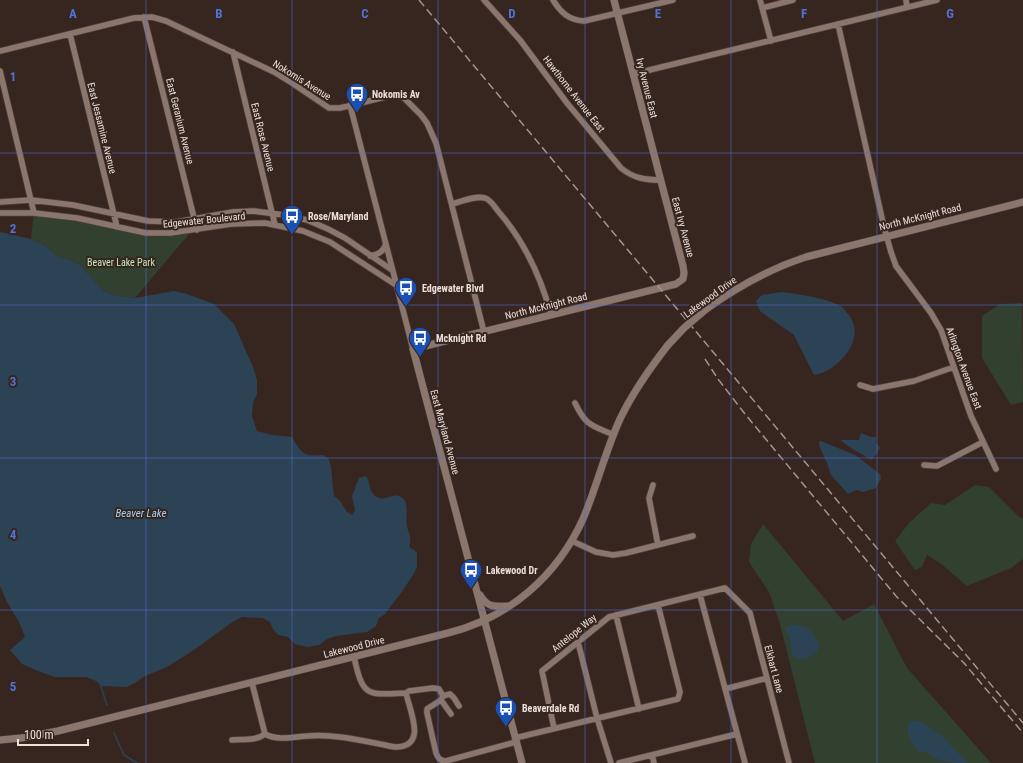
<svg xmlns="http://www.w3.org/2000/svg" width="1023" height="763" viewBox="0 0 1023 763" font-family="'Roboto Condensed',sans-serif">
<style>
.green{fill:#32402f}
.water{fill:#2b4355}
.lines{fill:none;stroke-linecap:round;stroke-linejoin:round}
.stream{stroke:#2b4355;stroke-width:1.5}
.minor-casing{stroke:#4f413a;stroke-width:7}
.tertiary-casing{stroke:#4f413a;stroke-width:8}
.minor{stroke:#8b766e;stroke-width:5.5}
.tertiary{stroke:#8b766e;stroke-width:7}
.rail{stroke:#a3958f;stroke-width:1.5;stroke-dasharray:8 4;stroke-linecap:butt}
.tertiary-bridge-casing{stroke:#4f413a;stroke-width:8;stroke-linecap:butt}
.tertiary-bridge{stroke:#8b766e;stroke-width:7}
.grid{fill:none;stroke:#5072d8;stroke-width:1;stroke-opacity:0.55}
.labels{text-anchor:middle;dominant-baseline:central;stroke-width:4;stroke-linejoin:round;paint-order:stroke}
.street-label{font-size:10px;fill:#ebdfda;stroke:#37261f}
.poi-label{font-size:10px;font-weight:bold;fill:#ebdfda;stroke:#37261f;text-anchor:start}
.park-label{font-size:10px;fill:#c1e8bb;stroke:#37261f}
.water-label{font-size:11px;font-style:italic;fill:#a0cff5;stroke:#37261f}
.grid-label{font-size:13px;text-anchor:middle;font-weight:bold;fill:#5072d8;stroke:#37261f;stroke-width:4;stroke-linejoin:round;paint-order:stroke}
</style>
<rect width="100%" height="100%" fill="#37261f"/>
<path class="green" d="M34 213C85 221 137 232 189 234L135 298 114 295 104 291 79 264 56 255 43 244 31 239Z
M1022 303 1023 402 1011 405 982 358V316L1000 304Z
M975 485 989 487 1018 516 1023 519V559L1011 568 967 586 940 563 927 555 922 567 915 570 895 541 909 523 931 503 945 505Z
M763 524 843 621 874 604 907 668 991 763H815L780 624 769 592 749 562 751 544Z"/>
<path class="water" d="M0 232 31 239 43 244 56 255 79 264 104 291 114 295 135 298 174 291 187 294 214 304 234 324 253 367 257 380V394L253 403 252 416 257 431 273 435 292 437C301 453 304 457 323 455L329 459 331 468 334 496 340 501 347 512 352 515 355 510 352 496 359 478 366 476C371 483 368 492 377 497 385 502 393 492 401 497 410 502 405 518 407 526 409 536 412 536 409 547L414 550 417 553V567L413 575 401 593 385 614 379 618 376 626 367 632 336 636 327 639 319 645 307 647 295 644 288 637 278 635 273 629 270 622 263 618 242 617 231 623 194 650 167 667 143 677 135 683 127 687 102 686 96 681 86 677H55L43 673 22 664 10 650 25 637 19 622 7 602 0 586Z
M782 292C802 295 824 297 842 307 844 309 846 312 848 314 868 337 839 371 814 375L794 335 760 311 756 301 762 295Z
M861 433 871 437H876V443L880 448 872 460 851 448 840 440H859Z
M821 441 855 455 880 474 881 478 876 488 863 492 857 490 848 494 831 475 827 463 820 448 819 442Z
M792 625 805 626 813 633 819 645 817 652C811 657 797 665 792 653 791 651 792 647 791 644 790 638 787 633 785 628Z
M917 720 942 736 968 763C948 763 940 763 926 751L920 753C910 742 907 737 908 723Z"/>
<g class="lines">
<path class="stream" d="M100 684 107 705
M114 733 124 755 137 763"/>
<g class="minor-casing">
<path id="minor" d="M484 0 520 40 567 103 621 168C633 178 645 180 660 180
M553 0C561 13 569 20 584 21L673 0
M760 0 771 41
M906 0 907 7
M762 8 793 0
M144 17 197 230
M838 24 884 227 891 252 896 266 931 313 941 330 971 416 996 469
M70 34 117 227
M0 51 134 18 152 17 166 21 274 72 292 83 329 108H340L389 96H399L404 98 421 115 427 123 436 143 484 332
M233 52 275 225
M0 71 34 213
M633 74 937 0
M350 105 413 349
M0 202 31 200 73 205 148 221 176 222 233 212 253 211 285 215 307 220 328 229 345 238 392 270
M452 204C461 202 475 195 485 198 491 200 494 206 498 211 524 241 541 277 551 315
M0 213H34L77 218 146 233H170L231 224 265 223 303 231 330 242 396 285
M370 256C379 254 383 252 386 244
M860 385 873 389 914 381 954 367
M575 403C586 426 591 425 614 435
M924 465 937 466 983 442
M653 485 649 498 658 545
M572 541 596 552 613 555 626 553 693 536
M700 595 745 763
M616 615 639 709
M578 642 597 718 611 763
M252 683 265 734C277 741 294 737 307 736 334 733 368 742 395 747 428 747 410 712 406 693 366 695 363 697 354 657
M725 689 767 678
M406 693 409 691 433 688 439 689 443 696 441 700 427 709V713L436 753C438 758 440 761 446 761L516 742
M443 696 450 694 454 698 459 706
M441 700 451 714
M554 728 542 671 609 617 725 588 750 613 789 763
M515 738 678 699 680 692 658 605
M232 740C243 739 256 741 265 734
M652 755 654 763
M619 763 737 734"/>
</g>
<g class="tertiary-casing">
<path id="tertiary" d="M705 310C737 287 769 269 806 257L1023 202
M480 595C487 607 494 607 507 606
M0 740 21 738 58 731 448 633C509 618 557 576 583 519 597 486 605 452 620 419 633 392 650 368 668 345
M522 763 413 349 676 284 683 279 684 273 683 266 614 0"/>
</g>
<use href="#minor" class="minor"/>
<use href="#tertiary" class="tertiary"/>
<path class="rail" d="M419 0 1023 723
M705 359 718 379 745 414 896 596 964 663 1023 733"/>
<g class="tertiary-bridge-casing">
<path id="tertiary-bridge" d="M668 345 684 328 705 310"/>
</g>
<use href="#tertiary-bridge" class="tertiary-bridge"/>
</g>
<path class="grid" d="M146 0V763M292 0V763M438 0V763M585 0V763M731 0V763M877 0V763M0 153H1023M0 305H1023M0 458H1023M0 610H1023"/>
<defs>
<g id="bus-pin" transform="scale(1.15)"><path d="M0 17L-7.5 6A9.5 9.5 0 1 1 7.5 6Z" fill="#1a4fb4" stroke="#37261f"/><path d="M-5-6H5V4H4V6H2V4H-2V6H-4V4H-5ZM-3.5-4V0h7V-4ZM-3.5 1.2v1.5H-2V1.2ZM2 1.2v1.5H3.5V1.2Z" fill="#fff"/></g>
</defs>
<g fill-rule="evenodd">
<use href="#bus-pin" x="357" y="94"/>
<use href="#bus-pin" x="292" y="216"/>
<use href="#bus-pin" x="406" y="288"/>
<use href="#bus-pin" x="420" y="338"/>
<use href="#bus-pin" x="471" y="570"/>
<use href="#bus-pin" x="506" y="708"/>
</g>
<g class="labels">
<g class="street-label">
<text transform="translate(302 80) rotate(32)">Nokomis Avenue</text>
<text transform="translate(647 88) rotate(76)">Ivy Avenue East</text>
<text transform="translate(574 94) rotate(52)">Hawthorne Avenue East</text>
<text transform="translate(180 121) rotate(76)">East Geranium Avenue</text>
<text transform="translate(102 128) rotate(76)">East Jessamine Avenue</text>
<text transform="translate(263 137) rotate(76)">East Rose Avenue</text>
<text transform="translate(920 217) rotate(-14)">North McKnight Road</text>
<text transform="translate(204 220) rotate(-6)">Edgewater Boulevard</text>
<text transform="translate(683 227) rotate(75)">East Ivy Avenue</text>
<text transform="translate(710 297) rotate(-36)">Lakewood Drive</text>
<text transform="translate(546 306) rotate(-14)">North McKnight Road</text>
<text transform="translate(964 368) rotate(70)">Arlington Avenue East</text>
<text transform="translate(445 432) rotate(75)">East Maryland Avenue</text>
<text transform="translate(574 633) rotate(-39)">Antelope Way</text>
<text transform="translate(354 647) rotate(-14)">Lakewood Drive</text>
<text transform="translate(774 669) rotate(75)">Elkhart Lane</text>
</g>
<g class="poi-label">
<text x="372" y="94">Nokomis Av</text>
<text x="308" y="216">Rose/Maryland</text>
<text x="422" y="288">Edgewater Blvd</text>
<text x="436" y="338">Mcknight Rd</text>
<text x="486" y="570">Lakewood Dr</text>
<text x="522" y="708">Beaverdale Rd</text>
</g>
<g class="park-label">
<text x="121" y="262">Beaver Lake Park</text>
</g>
<g class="water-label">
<text x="141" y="513">Beaver Lake</text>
</g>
</g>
<g class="grid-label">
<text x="73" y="18">A</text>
<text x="219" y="18">B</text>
<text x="365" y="18">C</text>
<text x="512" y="18">D</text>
<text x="658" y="18">E</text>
<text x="804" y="18">F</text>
<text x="950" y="18">G</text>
<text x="13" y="81">1</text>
<text x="13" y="233">2</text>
<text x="13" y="386">3</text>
<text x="13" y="539">4</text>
<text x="13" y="691">5</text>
</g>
<path d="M18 739v6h70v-6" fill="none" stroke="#ebdfda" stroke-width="2"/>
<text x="24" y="739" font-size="12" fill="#ebdfda" stroke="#37261f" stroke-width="3" paint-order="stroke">100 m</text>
</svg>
